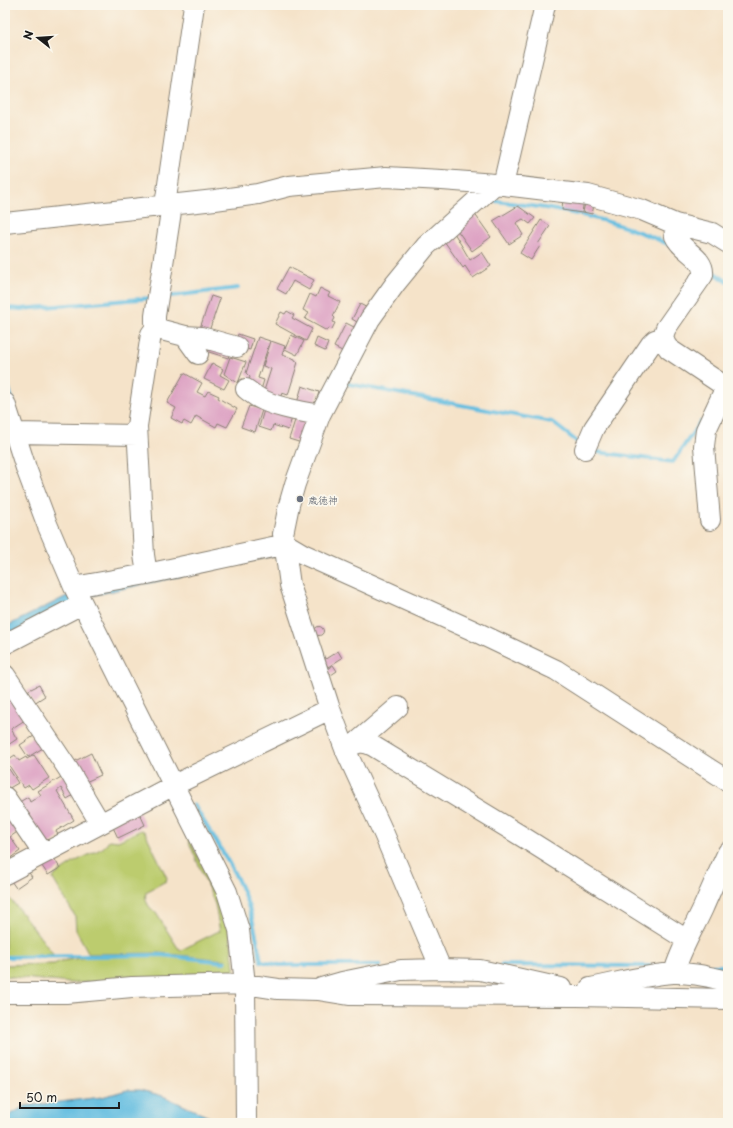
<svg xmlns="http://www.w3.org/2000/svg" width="733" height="1128" viewBox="0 0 733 1128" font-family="'Playpen Sans','Klee One',sans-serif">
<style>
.green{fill:#bccc6e;stroke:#6c7445}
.water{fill:#63bde0;stroke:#406c7e}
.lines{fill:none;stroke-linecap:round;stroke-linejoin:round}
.stream{stroke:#63bde0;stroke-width:4}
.building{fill:#dda1c3}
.minor-casing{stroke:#888072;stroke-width:22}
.minor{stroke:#fff;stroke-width:20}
.worship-dot{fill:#6b7280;stroke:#fbf7ec;stroke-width:1.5}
.labels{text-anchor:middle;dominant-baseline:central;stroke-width:3.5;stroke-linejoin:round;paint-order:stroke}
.worship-label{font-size:10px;fill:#5b616d;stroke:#fbf7ec;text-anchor:start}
</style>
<rect width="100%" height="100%" fill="#fbf7ec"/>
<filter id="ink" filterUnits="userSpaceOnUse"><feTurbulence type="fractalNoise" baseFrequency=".025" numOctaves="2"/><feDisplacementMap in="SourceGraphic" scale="8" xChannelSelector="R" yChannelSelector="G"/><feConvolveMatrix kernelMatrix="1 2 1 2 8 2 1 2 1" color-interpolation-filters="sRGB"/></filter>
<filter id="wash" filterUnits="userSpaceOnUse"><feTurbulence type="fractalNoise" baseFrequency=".012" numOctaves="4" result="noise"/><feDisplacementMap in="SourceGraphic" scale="16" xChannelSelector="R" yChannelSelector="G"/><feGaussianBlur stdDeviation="0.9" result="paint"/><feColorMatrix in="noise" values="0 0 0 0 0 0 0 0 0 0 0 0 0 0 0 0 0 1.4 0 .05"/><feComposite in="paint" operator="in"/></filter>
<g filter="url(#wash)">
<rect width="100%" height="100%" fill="#f5e3c9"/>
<path class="green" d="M178 816 228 916 235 976 70 983 5 976V965L54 964 61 961 89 957 161 956 225 963V959L224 960 160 953 89 954 76 930 75 916 53 879 55 875 76 861 103 848 109 840 118 841 141 830 145 832 167 878 166 881 146 892C144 901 149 908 156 913L178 948 181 950 219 931 220 932 215 904Z
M5 893 21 912 53 954 52 955 5 956Z"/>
<path class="water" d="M279 555 95 595 73 603 5 636V627L69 595Z
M127 1090H140L163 1096 222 1123H5V1118L25 1106 102 1097Z"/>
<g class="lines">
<path class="stream" d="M487 200C550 207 615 218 672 246
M710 270 728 282
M163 297 238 288
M5 308 21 309 152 298
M5 375 12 400
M344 383 552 422 580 444
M590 451 673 462 700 422
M194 805C212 836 235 868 247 902 254 921 257 941 261 961L279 965H380
M5 957 161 955 225 962
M501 965 650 966
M702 966H728"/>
</g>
<g id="blocks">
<path class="building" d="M563 197 584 199 582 213 562 210Z
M586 199 595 201 592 214 583 212Z
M518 206 535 218 530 224 523 219 516 223 523 235 509 244 493 221Z
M474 213 491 237 472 251 455 227Z
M541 220 550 226 538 244 540 246 531 260 520 253Z
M453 231 470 260 482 252 491 266 473 278 465 266 463 268 442 238Z
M289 267 314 280 309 290 293 281 286 294 277 289Z
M320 288 330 293 328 296 340 302 333 316 335 318 333 322 335 323 332 329 329 328 327 331 305 319 309 313 303 310 310 294 316 297Z
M211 296 220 299 207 337 198 334Z
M360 304 371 310 348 354 334 347 346 323 354 327 357 322 352 319Z
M287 311 294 315 292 318 312 329 306 341 275 324 281 312 285 314Z
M238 334 253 339 250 350 235 345Z
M291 335 304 341 297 355 285 349Z
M258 337 270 341 258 378 264 380 261 390 247 386 250 377 246 373Z
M317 338 328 343 325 351 314 346Z
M271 341 285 346 282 355 295 359V360L298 362 288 395 282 393 278 403 262 397 271 369 263 366Z
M196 348 231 349 228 358Z
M230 357 246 362 238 383 224 374Z
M212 363 223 369 220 375 229 380 224 389 204 379Z
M184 373 202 383 197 392 205 396 208 391 219 396 218 398 237 409 227 427 218 423 216 427 196 416 191 425 184 421 182 424 171 418 176 408 167 403Z
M302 386 319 392 313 412 297 403Z
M266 403 294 412 288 430 273 425 271 431 259 427Z
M249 406 262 410 255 432 241 427Z
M298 411 314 416 305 444 289 439Z
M314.5 631a4.5 4.5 0 1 1 9 0a4.5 4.5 0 1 1-9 0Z
M338 651 342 658 328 667 324 660Z
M333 665 337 671 331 675 327 669Z
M39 685 45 696 34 703 27 691Z
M15 693 28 718 11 729 17 739 5 747V712L7 711 5 708V699Z
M40 732 48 745 28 757 20 745Z
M91 753 101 775 81 784 71 763Z
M15 755 19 761 26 757 27 759 34 755 49 778 32 789 29 785 24 788 6 761Z
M5 768 7 771 9 769 18 783 6 790Z
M66 774 77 793 67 799 61 788 57 791 74 820 56 831 59 837 43 850 16 804 28 797 30 802 41 795 38 791Z
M138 810 145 825 118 838 111 823Z
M14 816 23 828 10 837 20 851 5 862V823Z
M50 852 60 868 48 875 38 860Z
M25 867 32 877 16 888 9 878Z"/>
</g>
</g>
<g filter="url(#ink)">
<use href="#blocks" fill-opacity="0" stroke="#888072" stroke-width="1"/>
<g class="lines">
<g class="minor-casing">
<path id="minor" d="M503 185 545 5
M165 205 194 5
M172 205 155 316V322L158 329 185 336 201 337 237 347
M5 223 215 200 258 194 289 186 386 177 442 180 495 184 588 195 642 210 675 224 712 233 728 243
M675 224C675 228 674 232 675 236 681 251 705 257 703 275L666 328C662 336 663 342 669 349L720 383 725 389 706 430 704 446 710 520
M185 336 198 354
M246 389C250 392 255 396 259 398 277 408 300 411 320 415
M5 403 26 468 47 524 74 587 227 892 239 930 245 984 246 1123
M14 433 137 435
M585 449 594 428 651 344 655 340 663 337
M147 574 144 555 137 426 151 334 154 330 158 329
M74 587 147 574 286 544 303 554 472 630 556 670 728 781
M5 644 82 604
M5 675 68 769 100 823
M356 743 398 707
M345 749C356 743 362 740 373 746L523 837 687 940
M5 797 43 853
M5 874 174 785 330 709
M441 969 384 834 345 749 330 709 290 585 283 534 289 505 295 484 320 415 370 319 395 284 426 246 495 184
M674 973C680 950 693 930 703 908 711 890 719 871 728 852
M321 988 342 982 401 970 441 969 480 970 561 988
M590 988C617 983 645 975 673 973 691 972 710 977 728 981
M5 993H66L132 987 245 984 278 989 318 990 349 995 577 996 728 999"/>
</g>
<use href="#minor" class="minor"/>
</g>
</g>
<circle class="worship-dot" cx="300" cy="499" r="4"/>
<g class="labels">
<g class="worship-label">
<text x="308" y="499">歳徳神</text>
</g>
</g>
<rect width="733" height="1128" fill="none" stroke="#fbf7ec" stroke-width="20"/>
<g transform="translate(38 38) rotate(287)" stroke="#fbf7ec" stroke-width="3" paint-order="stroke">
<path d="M0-3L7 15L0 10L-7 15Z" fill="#1c1c1c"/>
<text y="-6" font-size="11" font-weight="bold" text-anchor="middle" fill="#1c1c1c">N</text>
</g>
<path d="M20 1102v6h99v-6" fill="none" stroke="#1c1c1c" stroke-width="2"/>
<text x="26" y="1102" font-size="12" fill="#1c1c1c" stroke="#fbf7ec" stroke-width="3" paint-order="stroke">50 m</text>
</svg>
